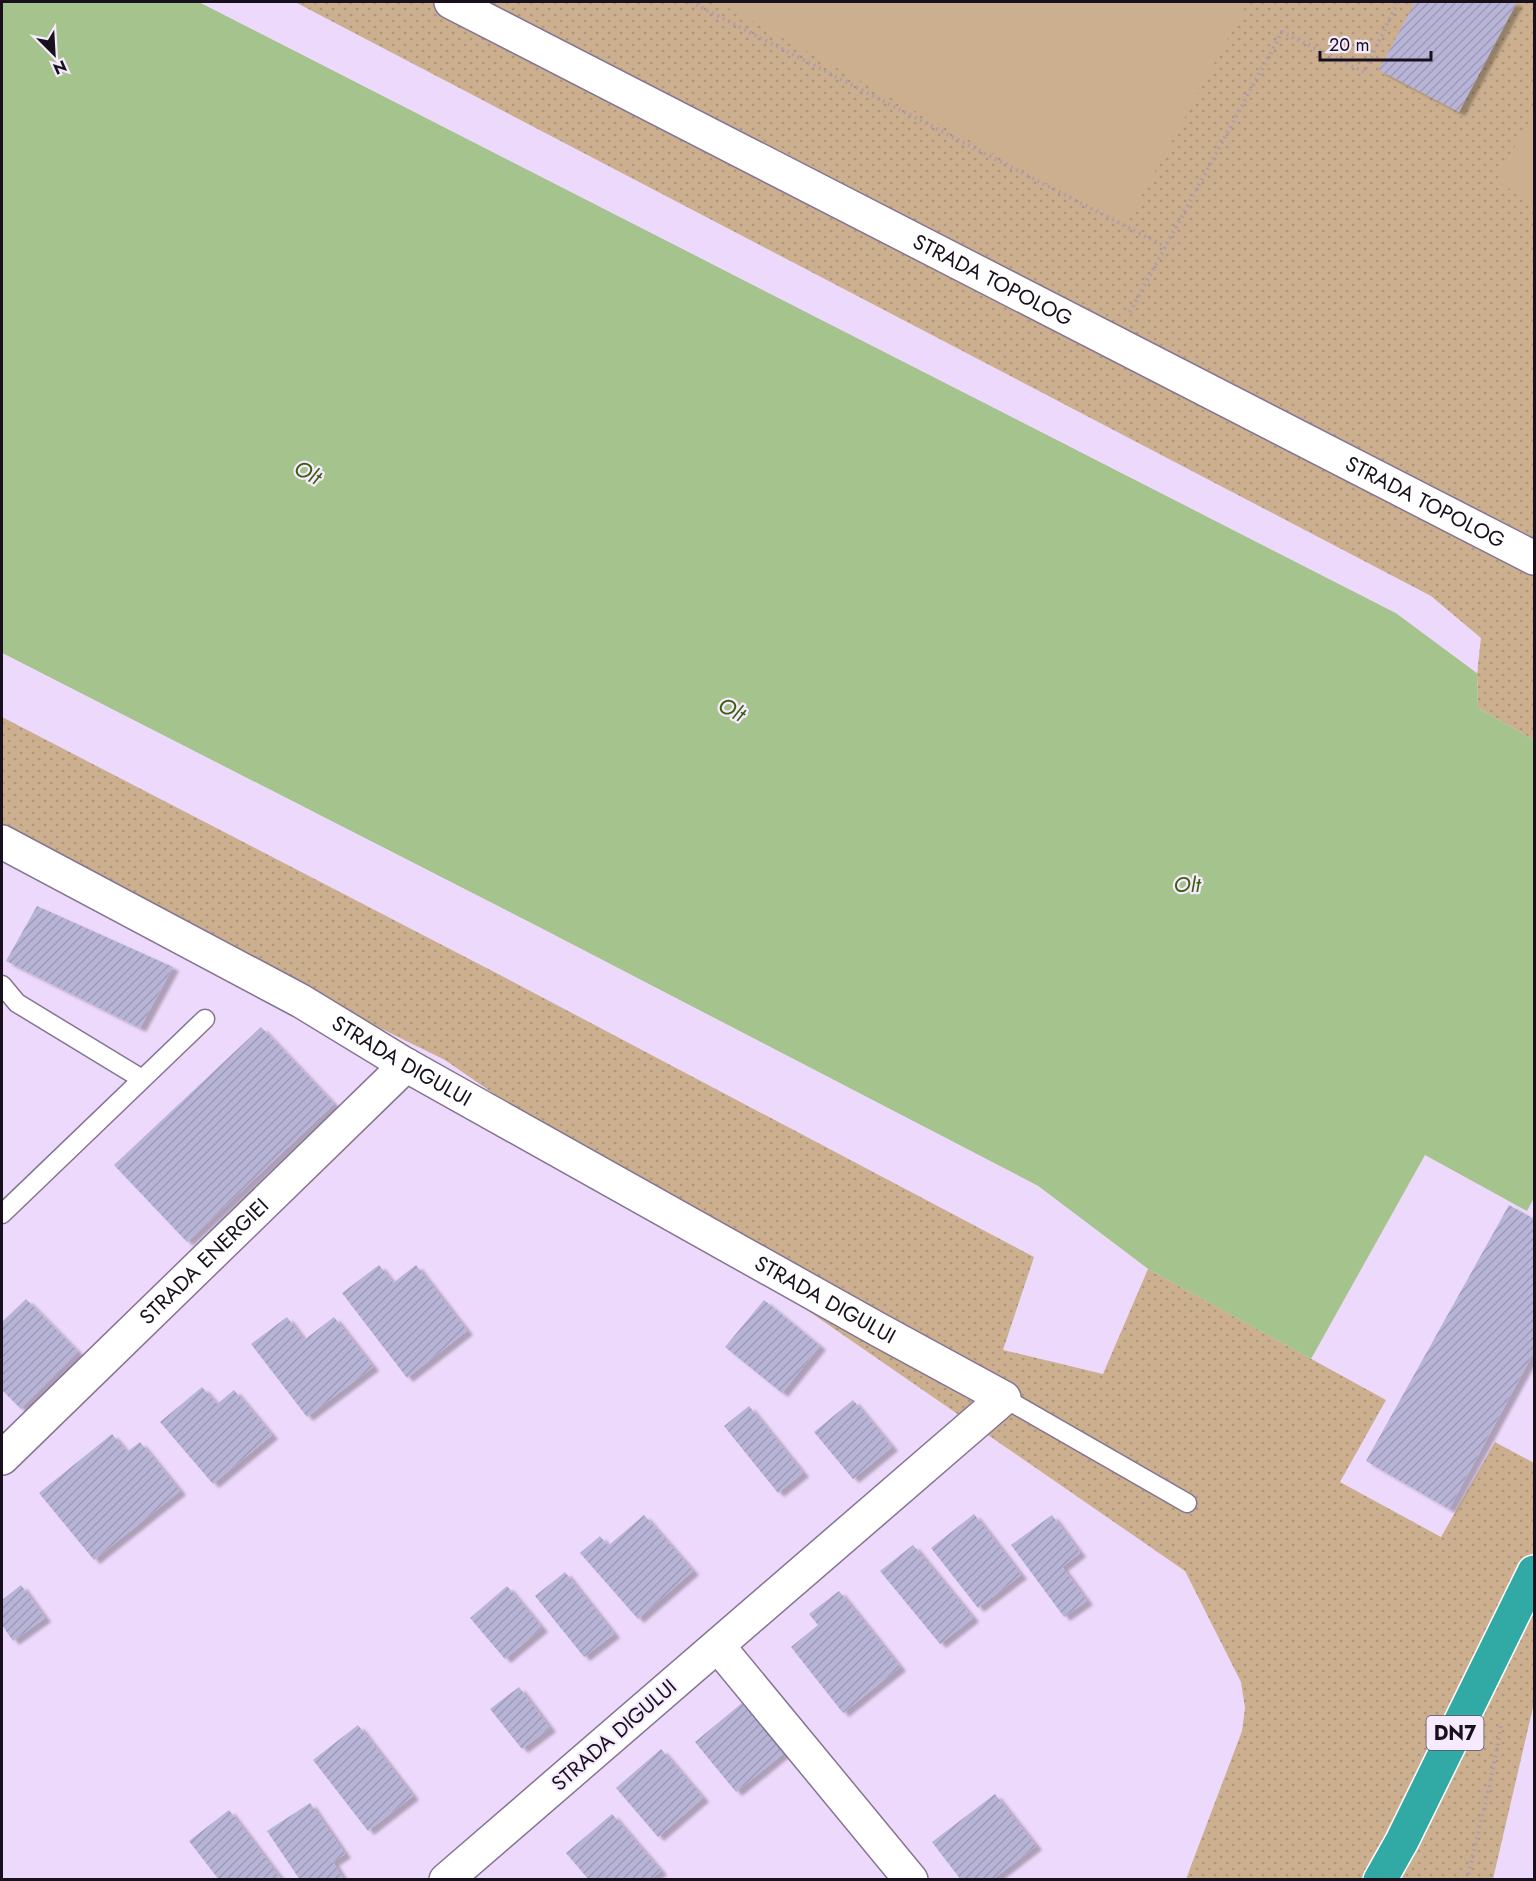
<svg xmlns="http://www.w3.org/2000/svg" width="1536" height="1881" viewBox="0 0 1536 1881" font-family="Jost,sans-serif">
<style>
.grass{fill:url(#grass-dots)}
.pitch{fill:#cbaf8f}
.water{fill:#a5c38c}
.pier{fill:#edd9fb}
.building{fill:url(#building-hatch);filter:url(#shadow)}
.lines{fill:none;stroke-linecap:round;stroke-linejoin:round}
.lane-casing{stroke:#857492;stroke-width:21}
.street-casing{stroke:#857492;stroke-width:36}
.highway-casing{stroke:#fff;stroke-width:36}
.path{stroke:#ab9bb6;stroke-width:4;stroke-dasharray:1.5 4.5;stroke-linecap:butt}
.lane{stroke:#fff;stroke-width:18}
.street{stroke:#fff;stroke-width:33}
.highway{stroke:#31a9a4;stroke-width:33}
.labels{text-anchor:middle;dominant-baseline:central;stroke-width:4.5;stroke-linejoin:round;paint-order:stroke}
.shield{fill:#f6eafe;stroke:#5b5260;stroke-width:1.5}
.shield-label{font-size:20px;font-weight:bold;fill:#18111d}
.street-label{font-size:21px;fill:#18111d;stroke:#f6eafe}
.water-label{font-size:22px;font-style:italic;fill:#3b5d0c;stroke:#f6eafe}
</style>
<defs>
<pattern id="grass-dots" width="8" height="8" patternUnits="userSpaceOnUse" patternTransform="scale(1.5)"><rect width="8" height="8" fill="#cbaf8f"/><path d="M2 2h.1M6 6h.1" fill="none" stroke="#ae967b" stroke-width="1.8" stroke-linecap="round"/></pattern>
<pattern id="building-hatch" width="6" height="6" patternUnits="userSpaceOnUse" patternTransform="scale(1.5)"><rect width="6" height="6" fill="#b8b4d7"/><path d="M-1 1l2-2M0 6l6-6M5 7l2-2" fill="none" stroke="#9d9ab8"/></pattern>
<filter id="shadow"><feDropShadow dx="6" dy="4" stdDeviation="1.5" flood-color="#0004"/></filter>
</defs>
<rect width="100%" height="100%" fill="#edd9fb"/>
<path class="grass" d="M295 2H1534V740L1478 708 1477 673 1481 638 1431 596Z
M2 717 502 976 1034 1257 1003 1350 1103 1374 1148 1269 1386 1400 1340 1482 1441 1537 1495 1442 1534 1463V1703L1493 1879H1186L1242 1731 1245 1708 1241 1682 1185 1571 445 1060 2 842Z"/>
<path class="pitch" d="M717 2H1248L1125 226Z
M1534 112V203L1496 181Z"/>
<path class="water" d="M2 2H199L1396 613 1477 673 1478 708 1534 740V1198L1527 1211 1425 1155 1311 1359 1148 1269 1038 1186 533 924 2 653Z"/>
<path class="pier" d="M199 2H206L1398 610 1478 669 1477 673 1396 613Z
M2 653 533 924 1038 1186 1148 1269 1146 1271 1036 1188 532 927 2 656Z"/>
<path class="building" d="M1415 2H1517L1459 112 1379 70Z
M37 906 173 967 140 1028 6 961Z
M261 1027 334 1104 187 1242 114 1165Z
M1509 1205 1534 1219V1352L1449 1509 1366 1461Z
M379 1265 393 1283 416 1265 467 1331 407 1378 342 1293Z
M26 1299 78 1352 21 1409 2 1390V1322Z
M764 1300 820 1346 782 1393 725 1347Z
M287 1317 304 1340 334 1317 373 1367 307 1417 251 1344Z
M202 1387 217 1404 234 1390 272 1435 213 1484 160 1422Z
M853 1400 892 1447 853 1479 814 1432Z
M749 1406 803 1473 778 1493 724 1426Z
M112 1434 127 1452 140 1442 180 1491 94 1560 39 1493Z
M974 1514 1021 1575 978 1608 931 1548Z
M644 1515 693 1571 638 1619 580 1553 600 1536 608 1546Z
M1052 1515 1080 1553 1062 1567 1087 1601 1064 1617 1011 1545Z
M913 1545 973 1618 940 1644 880 1571Z
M565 1572 614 1634 584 1657 535 1596Z
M21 1585 45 1618 13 1641 2 1625V1600Z
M507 1586 542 1628 505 1659 470 1618Z
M839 1591 900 1667 843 1713 791 1647 818 1625 809 1614Z
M519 1687 550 1728 522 1749 490 1709Z
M742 1703 784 1753 736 1792 695 1742Z
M358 1725 413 1796 368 1831 313 1760Z
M661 1749 703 1798 658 1837 616 1788Z
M995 1794 1036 1846 992 1880H961L932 1842Z
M310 1803 345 1854 333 1862 344 1880H300L267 1831Z
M229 1810 282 1880H219L189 1841Z
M612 1814 661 1871 650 1880H589L566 1853Z"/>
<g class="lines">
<g class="lane-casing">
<path id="lane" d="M2 985 17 1003 142 1079
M2 1214 205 1019
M1004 1398 1187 1503"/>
</g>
<g class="street-casing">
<g id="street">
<path id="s1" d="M451 2 1534 558"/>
<path id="s2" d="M2 842 301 1001 406 1065 879 1330 1004 1398 446 1880"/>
<path id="s3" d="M2 1458 406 1065"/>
<path d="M718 1646 911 1880"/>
</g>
</g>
<g class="highway-casing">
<path id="highway" d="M1380 1880 1402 1841 1534 1572"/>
</g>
<path class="path" d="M691 2 1166 247
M1130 312 1282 32 1364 72 1398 2
M1467 1880 1489 1788 1502 1722"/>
<use href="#lane" class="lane"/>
<use href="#street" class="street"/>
<use href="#highway" class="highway"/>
</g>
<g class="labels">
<rect class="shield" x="1426.5" y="1716" width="57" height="34" rx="4.5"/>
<g class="shield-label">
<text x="1455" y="1733">DN7</text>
</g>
<g class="street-label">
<text stroke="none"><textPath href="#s1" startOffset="609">STRADA TOPOLOG</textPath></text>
<text stroke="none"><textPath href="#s1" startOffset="1095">STRADA TOPOLOG</textPath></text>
<text stroke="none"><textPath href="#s2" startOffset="456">STRADA DIGULUI</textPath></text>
<text stroke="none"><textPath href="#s3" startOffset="282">STRADA ENERGIEI</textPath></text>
<text stroke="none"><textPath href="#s2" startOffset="942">STRADA DIGULUI</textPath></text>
<text transform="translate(614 1735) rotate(-41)">STRADA DIGULUI</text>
</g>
<g class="water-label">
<text transform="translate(308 472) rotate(29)">Olt</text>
<text transform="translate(732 709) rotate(29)">Olt</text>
<text x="1187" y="884">Olt</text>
</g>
</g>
<rect width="1536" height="1881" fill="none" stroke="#18111d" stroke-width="6"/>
<g transform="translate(54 54) rotate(156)" stroke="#f6eafe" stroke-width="4.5" paint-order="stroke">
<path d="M0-4.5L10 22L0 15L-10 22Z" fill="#18111d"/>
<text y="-9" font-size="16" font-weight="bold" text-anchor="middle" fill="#18111d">N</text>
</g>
<path d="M1320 51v9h111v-9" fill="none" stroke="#18111d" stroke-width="3"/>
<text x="1329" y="51" font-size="18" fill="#18111d" stroke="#f6eafe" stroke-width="4.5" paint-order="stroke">20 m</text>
</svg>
